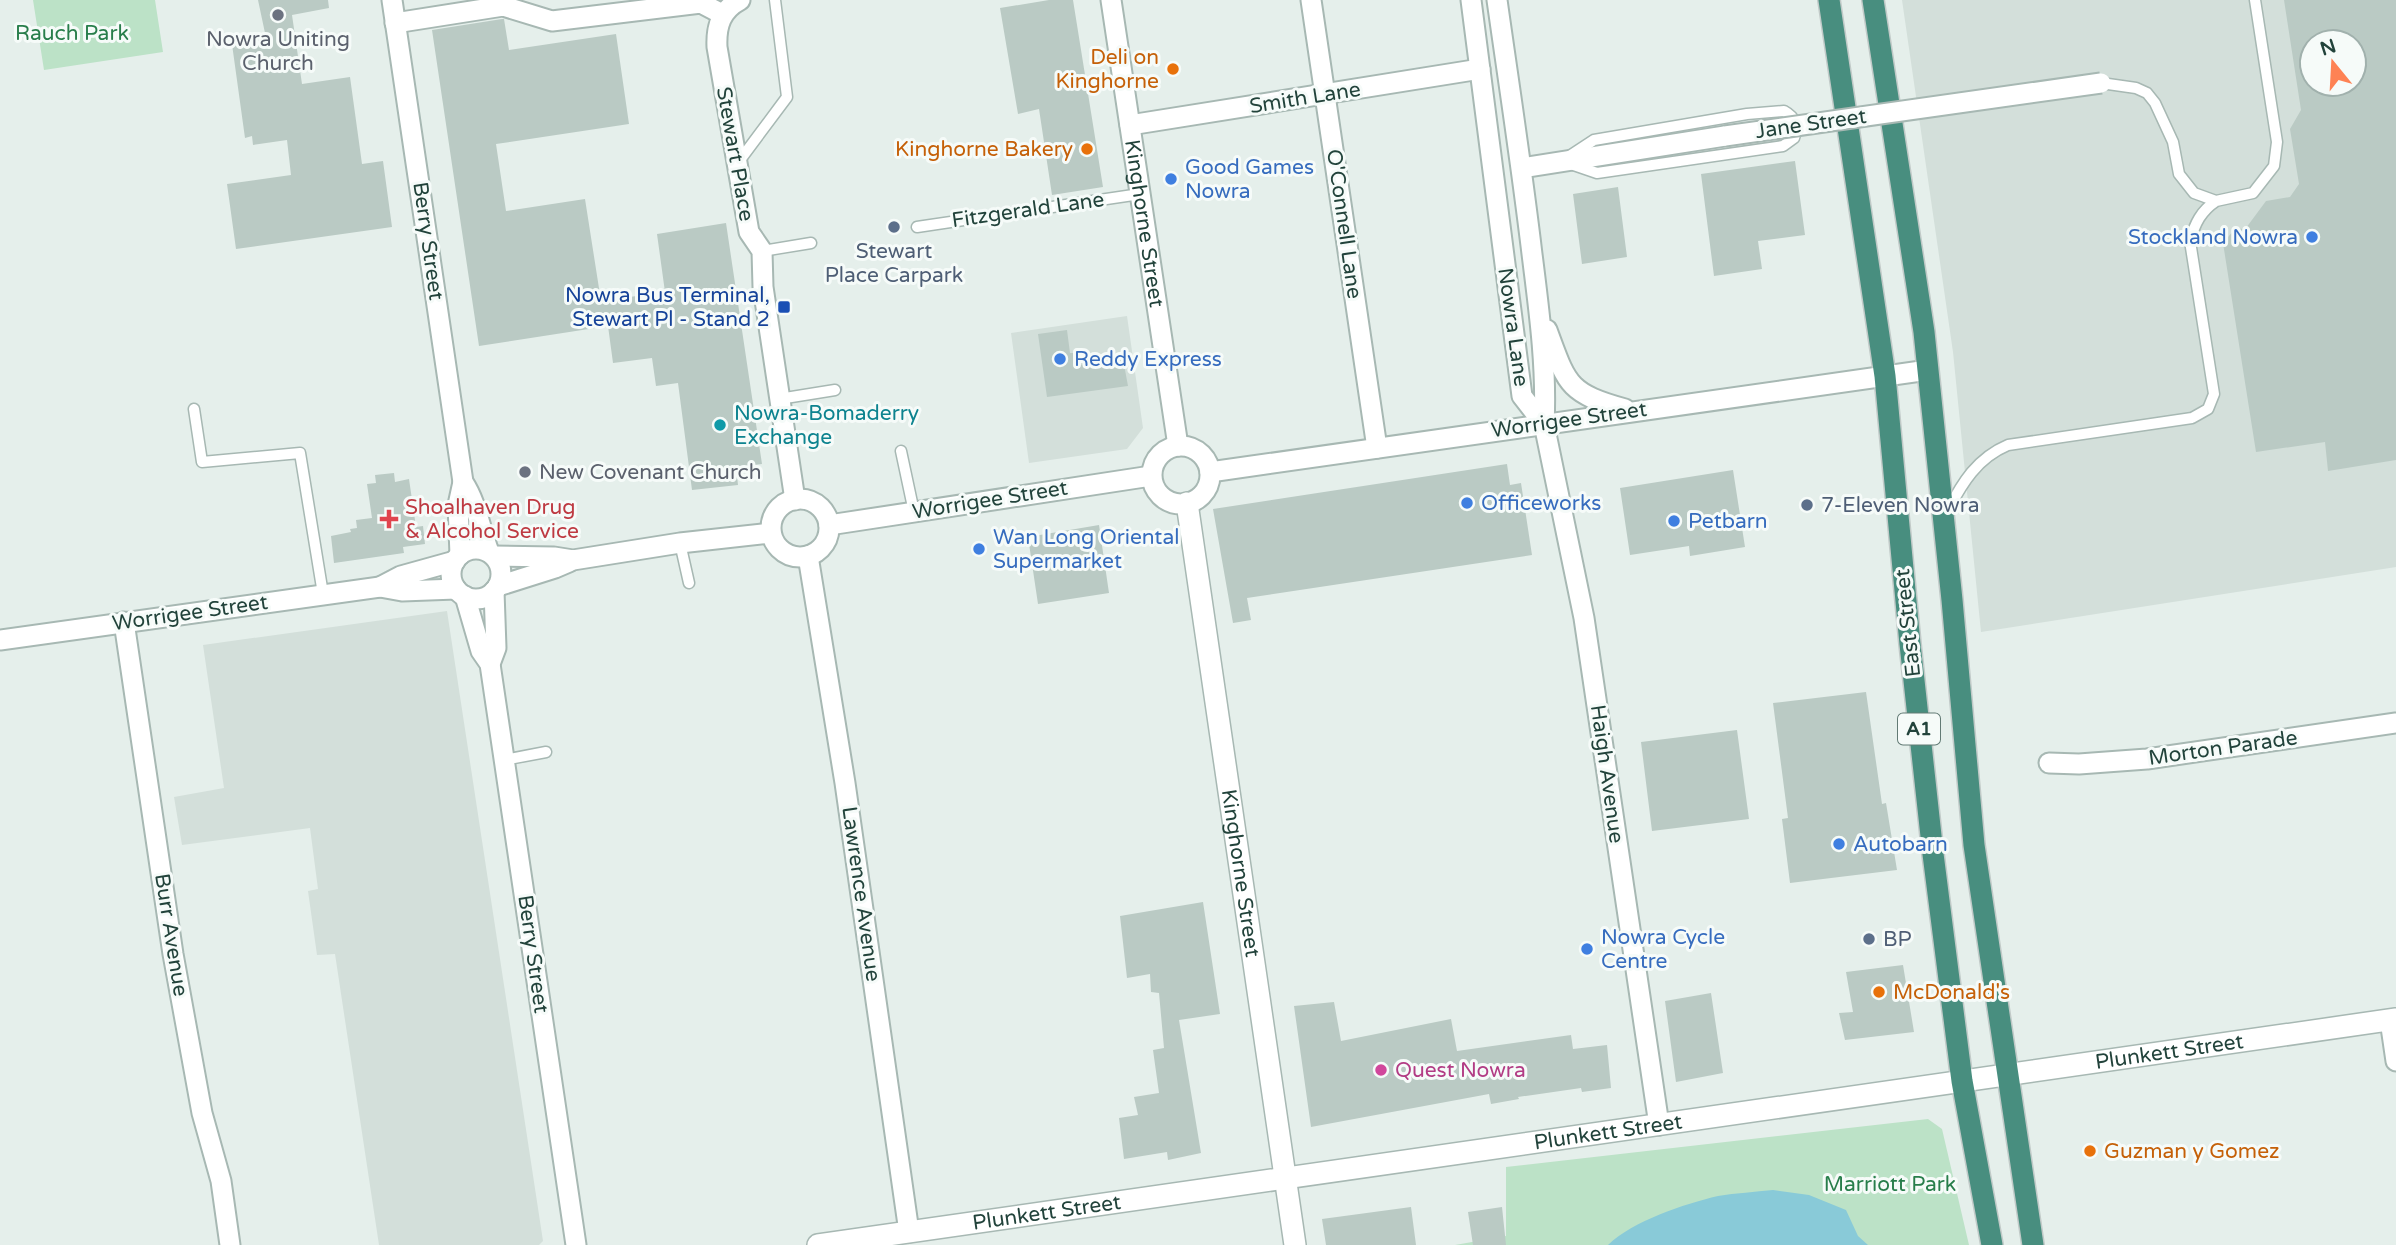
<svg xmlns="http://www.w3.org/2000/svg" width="2396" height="1245" viewBox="0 0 2396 1245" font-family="'Varela Round',sans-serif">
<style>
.built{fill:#d3dfda;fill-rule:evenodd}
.green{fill:#bce2c7}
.water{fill:#89cad8}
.building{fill:#bacac4;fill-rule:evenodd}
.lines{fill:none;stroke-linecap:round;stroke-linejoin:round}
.service-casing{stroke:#a7b8b3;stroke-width:13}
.minor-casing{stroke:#a7b8b3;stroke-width:23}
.tertiary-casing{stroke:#a7b8b3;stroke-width:24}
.trunk-casing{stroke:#c1cac8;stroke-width:24}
.service{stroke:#fff;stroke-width:10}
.minor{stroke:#fff;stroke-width:19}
.tertiary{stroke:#fff;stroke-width:21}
.trunk{stroke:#488e7f;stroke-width:21}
.minor-bridge-casing{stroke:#a7b8b3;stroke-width:23;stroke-linecap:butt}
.minor-bridge{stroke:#fff;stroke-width:19}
.worship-dot{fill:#6b7280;stroke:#f6fbf9;stroke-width:2.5}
.food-dot{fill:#e8710a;stroke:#f6fbf9;stroke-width:2.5}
.shop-dot{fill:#3f7fe0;stroke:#f6fbf9;stroke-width:2.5}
.service-dot{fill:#5c6f8a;stroke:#f6fbf9;stroke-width:2.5}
.transit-dot{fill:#1a4fb4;stroke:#f6fbf9;stroke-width:2.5}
.culture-dot{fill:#0f9aa8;stroke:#f6fbf9;stroke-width:2.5}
.health-dot{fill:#e0444e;stroke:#f6fbf9;stroke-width:2.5}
.hotel-dot{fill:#d1479c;stroke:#f6fbf9;stroke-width:2.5}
.labels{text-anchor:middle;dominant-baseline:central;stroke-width:6;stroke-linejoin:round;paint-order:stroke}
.shield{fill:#f6fbf9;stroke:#627a74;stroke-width:2}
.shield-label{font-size:19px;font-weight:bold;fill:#22433b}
.park-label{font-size:21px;fill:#287e4b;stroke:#f6fbf9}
.worship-label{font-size:21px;fill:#5b616d;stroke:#f6fbf9}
.food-label{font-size:21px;fill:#c56008;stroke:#f6fbf9;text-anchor:end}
.street-label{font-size:21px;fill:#22433b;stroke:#f6fbf9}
.shop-label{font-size:21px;fill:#366cbe;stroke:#f6fbf9;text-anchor:start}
.service-label{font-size:21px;fill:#4e5e75;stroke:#f6fbf9;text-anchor:start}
.transit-label{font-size:21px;fill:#164399;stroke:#f6fbf9;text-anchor:end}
.culture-label{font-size:21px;fill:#0d838f;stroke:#f6fbf9;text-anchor:start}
.health-label{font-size:21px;fill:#be3a42;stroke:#f6fbf9;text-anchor:start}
.hotel-label{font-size:21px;fill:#b23c85;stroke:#f6fbf9;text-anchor:start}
</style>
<rect width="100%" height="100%" fill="#e5efeb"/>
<path class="built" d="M1902 0H2396V567L1981 632 1953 352ZM2312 42H2354V84H2312Z
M1127 316 1143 428 1127 449 1029 463 1011 333Z
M447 611 543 1241 539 1245H379L335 954 317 955 308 891 318 889 310 828 182 845 174 797 224 788 203 645Z"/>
<path class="green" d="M33 0H155L163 52 44 70Z
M1928 1119 1942 1129 1969 1245H1455L1506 1236V1167Z"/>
<path class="water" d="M1773 1190 1809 1195 1846 1210 1858 1236 1868 1245H1608C1633 1221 1684 1204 1718 1196 1736 1193 1755 1192 1773 1190Z"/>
<path class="building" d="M258 0H328L329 8 292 15 302 84 350 77 362 164 383 161 392 227 236 249 227 184 291 175 287 140 253 145 252 136 245 138 231 37 265 33Z
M1049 0H1073L1103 187 1052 195 1039 109 1018 114 1000 8Z
M2284 0H2396V460L2328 471 2325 442 2256 452 2223 243 2234 230 2246 228 2266 201 2290 197 2299 184 2290 129 2301 110ZM2312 42H2354V84H2312Z
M502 19H504L509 50 616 34 629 124 496 144 506 211 585 199 601 301 665 292 657 234 726 223 762 464 736 467 738 485 692 490 678 383 656 386 652 358 613 363 608 326 479 346 432 30Z
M1795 161 1805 235 1758 241 1762 269 1714 276 1701 174Z
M1618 187 1627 257 1582 264 1573 194Z
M1067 330 1070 353H1077L1079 365 1123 359 1128 386 1047 397 1038 334Z
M1507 464 1510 485 1521 483 1532 555 1247 598 1251 620 1233 623 1213 509Z
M1733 470 1745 547 1690 556 1689 546 1630 555 1620 488Z
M394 473 395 482 409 479 416 527 423 526 425 544 403 547 404 553 334 563 331 536 351 532 350 529 357 528 356 520 372 518 367 484 376 483 375 475Z
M1099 525 1109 593 1038 604 1028 537Z
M1866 692 1882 804 1886 803 1897 870 1790 883 1782 819 1788 818 1773 703Z
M1737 730 1749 819 1652 831 1641 742Z
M1203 902 1220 1014 1179 1020 1201 1153 1168 1160 1167 1152 1124 1159 1119 1118 1138 1115 1134 1097 1159 1093 1153 1050 1164 1048 1159 993 1151 992 1150 974 1127 978 1120 916Z
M1903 965 1914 1032 1845 1040 1839 1013 1853 1012 1846 972Z
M1711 993 1723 1073 1676 1082 1665 1001Z
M1334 1002 1341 1041 1451 1019 1457 1051 1571 1035 1573 1049 1607 1045 1611 1088 1582 1092 1581 1088 1518 1097 1519 1099 1491 1104 1489 1094 1311 1127 1294 1006Z
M1411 1207 1416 1245H1326L1322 1219Z
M1502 1207 1506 1245H1473L1468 1212Z"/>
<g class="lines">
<g class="service-casing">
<path id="service" d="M2101 83 2136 88 2147 93 2155 103 2173 142 2179 174 2194 193 2216 201 2253 193 2274 166 2277 142 2255 0
M1784 111C1795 117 1799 126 1794 138L1783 146 1597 173 1562 161 1594 140 1747 114Z
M737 164 787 97 775 0
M917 227 1140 194
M762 251 811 243
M779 399 835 390
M194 409 202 462 300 453 323 594
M901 451 914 512
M1947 512C1962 483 1977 458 2008 445L2192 418 2208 409 2214 394 2190 241C2195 223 2201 211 2216 201
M680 543 689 583
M504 760 546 752"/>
</g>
<g class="minor-casing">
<g id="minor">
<path d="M392 0 463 482C477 503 480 529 489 552"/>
<path d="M740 0C721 10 716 26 717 47L749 232 762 251 763 287 795 500"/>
<path id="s1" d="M1111 0 1178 446"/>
<path d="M1311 0 1377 448"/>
<path d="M1471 0 1522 396 1544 424"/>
<path d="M1497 0C1509 85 1522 169 1532 254 1539 310 1547 368 1544 424L1584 618 1659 1125"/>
<path d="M395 23 503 6 552 21 701 3 722 14"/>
<path d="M1130 125 1480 69"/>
<path d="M1522 168 1725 136"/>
<path d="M1547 330C1567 384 1567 393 1625 409"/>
<circle cx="1181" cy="475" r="29"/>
<path d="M1210 472 1928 370"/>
<circle cx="800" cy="528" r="29"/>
<path d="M829 525 1151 476"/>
<circle cx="476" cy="574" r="25"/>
<path d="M460 555 458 505 463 482"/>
<path d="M494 556 554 557 573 560 680 543 771 533"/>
<path d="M808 556 845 783 909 1232"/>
<path d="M498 586 555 568 569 562"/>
<path d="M380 587 401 576 455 561"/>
<path d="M465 596 481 651 490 664 576 1245"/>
<path d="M124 622 173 954 202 1113 221 1181 230 1245"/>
<path d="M0 640 380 587 402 591 456 589"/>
<path d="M490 664 496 648 494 591"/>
<path d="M2049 763 2079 764 2147 759 2396 723"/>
<path d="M2390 1020 2396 1061"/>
</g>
</g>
<g class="tertiary-casing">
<g id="tertiary">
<path id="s2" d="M1187 503 1295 1245"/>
<path id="s3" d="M818 1245 2396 1019"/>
</g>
</g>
<g class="trunk-casing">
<path id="trunk" d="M1829 0 1885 376 1910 644 1933 854 1962 1081 1992 1245
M1873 0 1924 332 1952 600 1974 845 2033 1245"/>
</g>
<use href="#service" class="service"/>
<use href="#minor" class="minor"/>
<use href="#tertiary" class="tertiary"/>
<use href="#trunk" class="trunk"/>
<g class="minor-bridge-casing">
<path id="minor-bridge" d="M1725 136 2101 83"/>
</g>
<use href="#minor-bridge" class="minor-bridge"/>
</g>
<g class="worship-dot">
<circle cx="278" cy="15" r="7"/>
<circle cx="525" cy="472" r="7"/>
</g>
<g class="food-dot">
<circle cx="1173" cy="69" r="7"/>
<circle cx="1087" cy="149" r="7"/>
<circle cx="1879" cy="992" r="7"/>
<circle cx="2090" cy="1151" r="7"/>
</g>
<g class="shop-dot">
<circle cx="1171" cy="179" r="7"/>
<circle cx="2312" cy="237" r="7"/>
<circle cx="1060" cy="359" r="7"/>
<circle cx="1467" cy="503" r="7"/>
<circle cx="1674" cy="521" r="7"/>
<circle cx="979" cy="549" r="7"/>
<circle cx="1839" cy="844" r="7"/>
<circle cx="1587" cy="949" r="7"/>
</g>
<g class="service-dot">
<circle cx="894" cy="227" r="7"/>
<circle cx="1807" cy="505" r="7"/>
<circle cx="1869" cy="939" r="7"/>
</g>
<rect class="transit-dot" x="777" y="300" width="14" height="14" rx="3.5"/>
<circle class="culture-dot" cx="720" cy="425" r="7"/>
<path class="health-dot" d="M385.5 508.5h7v7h7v7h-7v7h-7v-7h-7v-7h7z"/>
<circle class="hotel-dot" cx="1381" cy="1070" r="7"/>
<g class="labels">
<rect class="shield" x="1898" y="713.5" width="42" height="31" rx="5"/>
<g class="shield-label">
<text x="1919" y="729">A1</text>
</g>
<g class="park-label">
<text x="72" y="33">Rauch Park</text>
<text x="1890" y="1184">Marriott Park</text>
</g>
<g class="worship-label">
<text x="278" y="39">Nowra Uniting<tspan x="278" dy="24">Church</tspan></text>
<text x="539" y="472" text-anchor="start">New Covenant Church</text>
</g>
<g class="food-label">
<text x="1159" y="57">Deli on<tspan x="1159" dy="24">Kinghorne</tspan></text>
<text x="1073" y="149">Kinghorne Bakery</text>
<text x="1893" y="992" text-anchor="start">McDonald's</text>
<text x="2104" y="1151" text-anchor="start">Guzman y Gomez</text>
</g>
<g class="street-label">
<text transform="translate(1305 98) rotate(-9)">Smith Lane</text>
<text transform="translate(1811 124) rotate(-8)">Jane Street</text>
<text transform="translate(735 154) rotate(80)">Stewart Place</text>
<text transform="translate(1028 210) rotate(-8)">Fitzgerald Lane</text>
<text stroke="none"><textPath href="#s1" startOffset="226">Kinghorne Street</textPath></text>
<text transform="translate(1344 224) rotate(82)">O'Connell Lane</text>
<text transform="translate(428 241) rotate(82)">Berry Street</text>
<text transform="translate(1513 327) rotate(82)">Nowra Lane</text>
<text transform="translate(1569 420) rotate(-8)">Worrigee Street</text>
<text transform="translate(990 500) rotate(-9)">Worrigee Street</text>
<text transform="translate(190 613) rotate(-8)">Worrigee Street</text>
<text transform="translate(1908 623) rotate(-96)">East Street</text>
<text transform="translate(2223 748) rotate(-8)">Morton Parade</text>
<text transform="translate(1607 774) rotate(82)">Haigh Avenue</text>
<text stroke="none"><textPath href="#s2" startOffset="374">Kinghorne Street</textPath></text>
<text transform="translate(861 894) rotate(82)">Lawrence Avenue</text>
<text transform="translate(171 935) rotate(81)">Burr Avenue</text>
<text transform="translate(533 954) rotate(82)">Berry Street</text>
<text stroke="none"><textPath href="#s3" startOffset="1365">Plunkett Street</textPath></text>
<text stroke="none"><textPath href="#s3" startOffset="798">Plunkett Street</textPath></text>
<text stroke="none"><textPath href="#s3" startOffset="231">Plunkett Street</textPath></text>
</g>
<g class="shop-label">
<text x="1185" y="167">Good Games<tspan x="1185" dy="24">Nowra</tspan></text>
<text x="2298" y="237" text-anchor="end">Stockland Nowra</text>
<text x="1074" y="359">Reddy Express</text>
<text x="1481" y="503">Officeworks</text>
<text x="1688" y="521">Petbarn</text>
<text x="993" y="537">Wan Long Oriental<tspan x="993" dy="24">Supermarket</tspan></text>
<text x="1853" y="844">Autobarn</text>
<text x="1601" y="937">Nowra Cycle<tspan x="1601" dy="24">Centre</tspan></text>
</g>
<g class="service-label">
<text x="894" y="251" text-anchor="middle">Stewart<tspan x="894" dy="24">Place Carpark</tspan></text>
<text x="1821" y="505">7-Eleven Nowra</text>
<text x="1883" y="939">BP</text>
</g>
<g class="transit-label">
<text x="770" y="295">Nowra Bus Terminal,<tspan x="770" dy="24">Stewart Pl - Stand 2</tspan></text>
</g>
<g class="culture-label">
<text x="734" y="413">Nowra-Bomaderry<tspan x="734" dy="24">Exchange</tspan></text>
</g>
<g class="health-label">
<text x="405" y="507">Shoalhaven Drug<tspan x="405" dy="24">&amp; Alcohol Service</tspan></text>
</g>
<g class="hotel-label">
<text x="1395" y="1070">Quest Nowra</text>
</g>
</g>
<g transform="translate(2333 63) rotate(342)"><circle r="33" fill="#f6fbf9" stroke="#a1b1ad" stroke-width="2"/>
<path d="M0-5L12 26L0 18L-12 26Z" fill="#fe8254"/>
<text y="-10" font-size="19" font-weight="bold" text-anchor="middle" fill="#22433b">N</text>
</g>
</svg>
